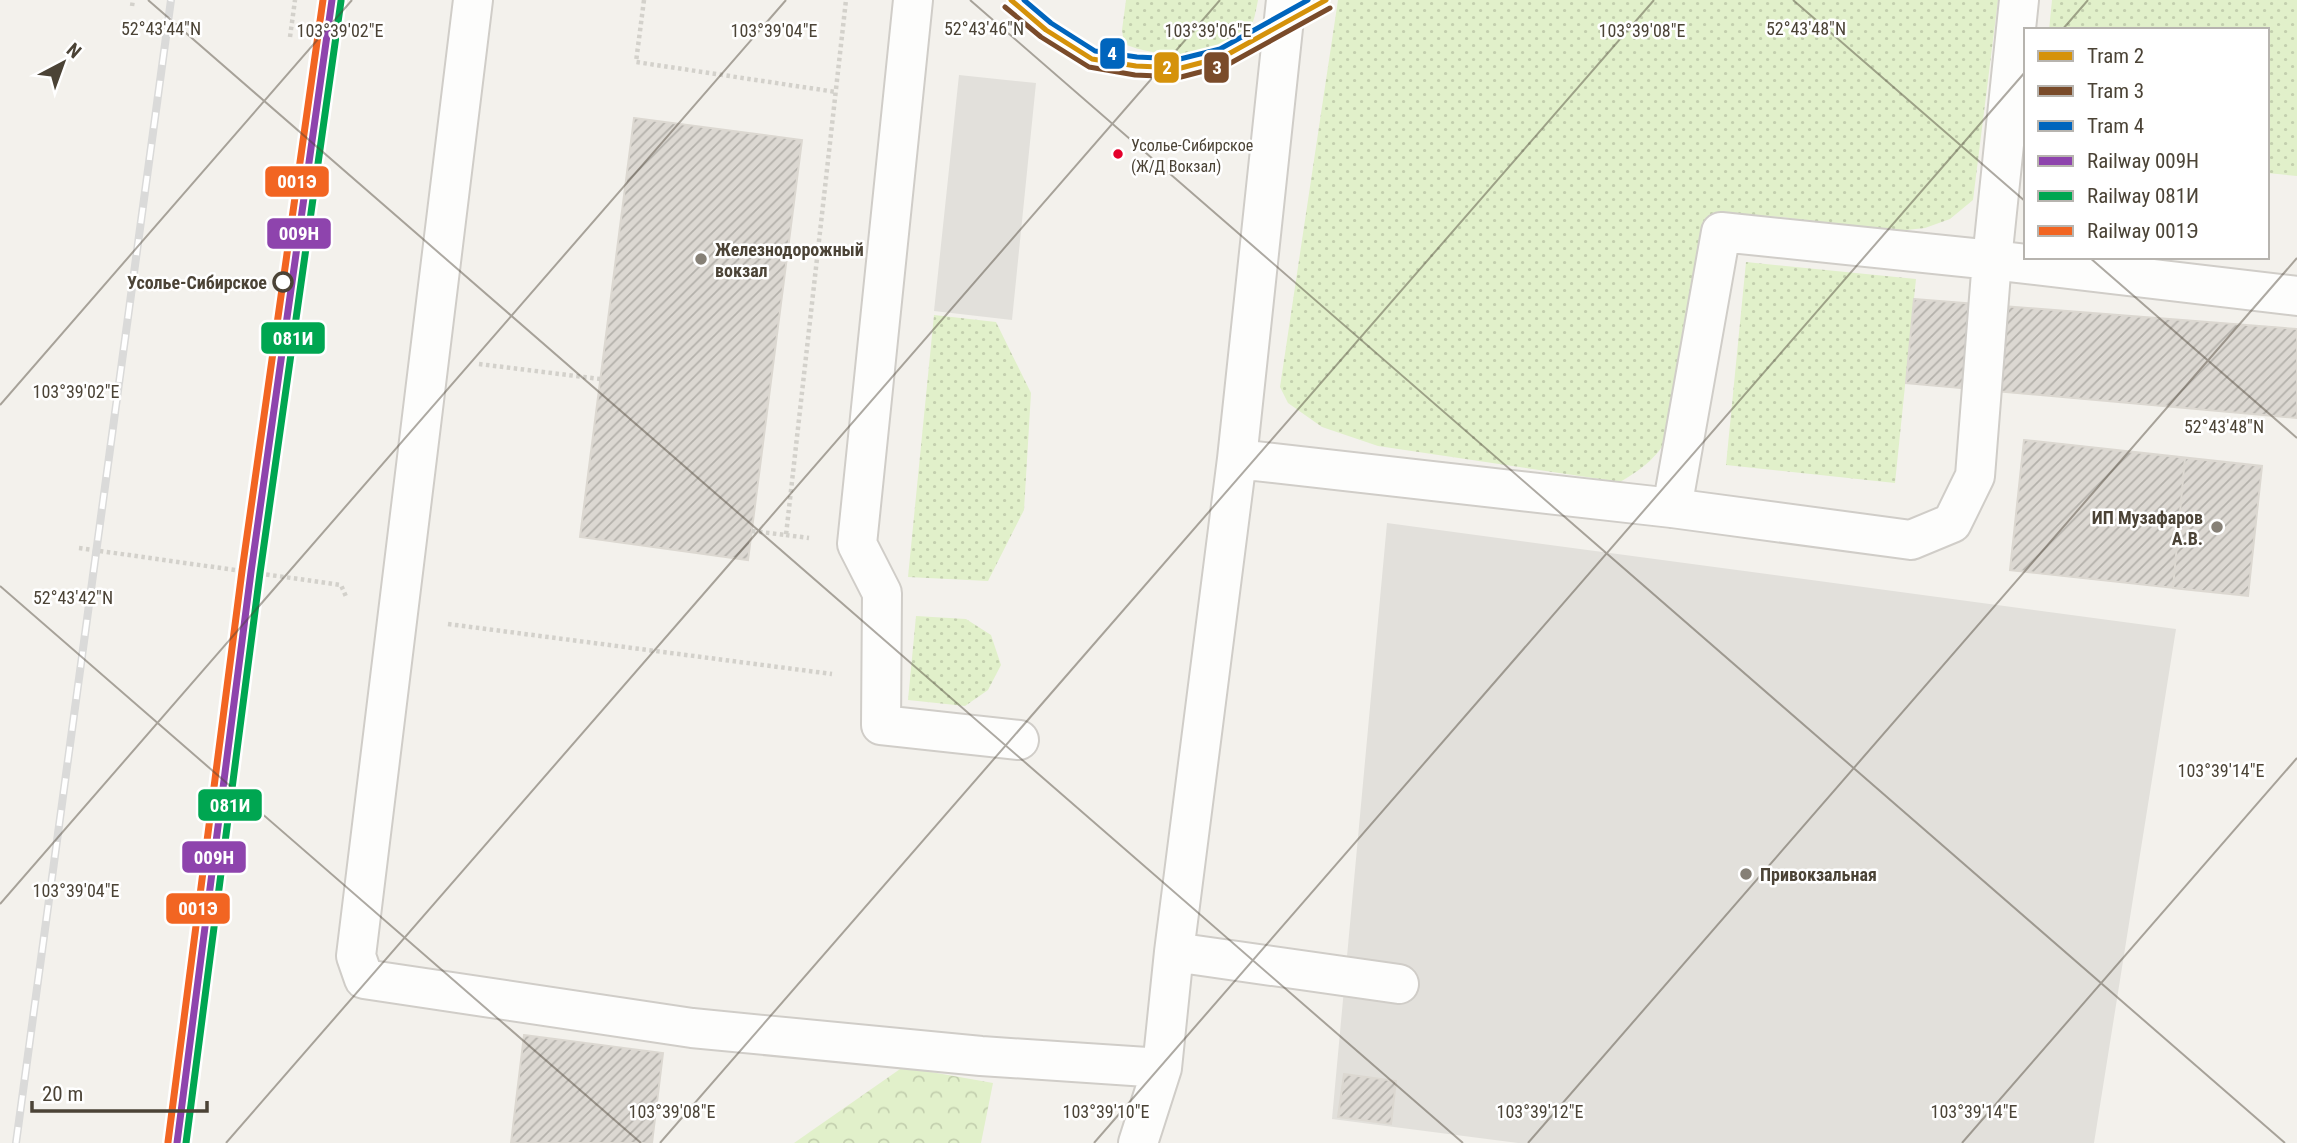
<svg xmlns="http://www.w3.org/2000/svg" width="2297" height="1143" viewBox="0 0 2297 1143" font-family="'Roboto Condensed',sans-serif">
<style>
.grass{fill:url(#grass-dots)}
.forest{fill:url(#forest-crowns)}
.parking{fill:#e2e0db}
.building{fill:url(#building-hatch);stroke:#dcd8d1;stroke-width:2}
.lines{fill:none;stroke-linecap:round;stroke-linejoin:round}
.minor-casing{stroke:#d0cdc8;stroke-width:42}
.path{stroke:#d3d1cb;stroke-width:4.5;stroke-dasharray:3.5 3.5;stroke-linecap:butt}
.minor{stroke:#fdfdfc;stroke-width:38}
.rail-casing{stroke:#dadad9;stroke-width:8}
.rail{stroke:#fff;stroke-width:5;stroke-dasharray:16;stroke-linecap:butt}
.rail-1-casing{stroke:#fff;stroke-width:12}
.rail-2-casing{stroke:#fff;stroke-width:12}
.rail-3-casing{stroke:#fff;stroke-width:12}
.rail-1{stroke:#8e44ad;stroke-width:7}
.rail-2{stroke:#00a651;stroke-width:7}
.rail-3{stroke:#f26522;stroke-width:7}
.tram-1-casing{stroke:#fff;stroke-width:10}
.tram-2-casing{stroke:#fff;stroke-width:10}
.tram-3-casing{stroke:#fff;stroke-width:10}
.tram-1{stroke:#d5920b;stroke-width:5}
.tram-2{stroke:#7a4b2a;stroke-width:5}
.tram-3{stroke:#0065bd;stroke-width:5}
.ticks{fill:none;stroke:#4b4336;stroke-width:2;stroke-opacity:0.45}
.bus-dot{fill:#e4002b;stroke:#fff;stroke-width:2.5}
.poi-dot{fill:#868076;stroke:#fff;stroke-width:2.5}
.stop-dot{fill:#fff;stroke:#4b4336;stroke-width:3.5}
.labels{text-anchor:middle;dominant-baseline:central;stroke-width:5;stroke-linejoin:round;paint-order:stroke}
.bus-label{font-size:16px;fill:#4b4336;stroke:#fff;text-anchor:start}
.poi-label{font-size:18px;font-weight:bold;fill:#4b4336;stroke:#fff;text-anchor:start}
.stop-label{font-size:18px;font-weight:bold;fill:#4b4336;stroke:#fff;text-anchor:end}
.ticks-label{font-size:18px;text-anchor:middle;fill:#4b4336;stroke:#fff;stroke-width:5;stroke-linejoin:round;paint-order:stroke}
.line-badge{stroke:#fff;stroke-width:2.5}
.badge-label{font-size:19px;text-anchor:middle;font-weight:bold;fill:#fff}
</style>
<defs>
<pattern id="grass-dots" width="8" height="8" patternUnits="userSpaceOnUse" patternTransform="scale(1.75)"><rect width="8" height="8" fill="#e1f0ca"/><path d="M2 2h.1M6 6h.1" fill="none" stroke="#c3cfae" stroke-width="1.8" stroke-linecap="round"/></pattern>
<pattern id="forest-crowns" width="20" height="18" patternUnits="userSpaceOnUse" patternTransform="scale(1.75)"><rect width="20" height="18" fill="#e1f0ca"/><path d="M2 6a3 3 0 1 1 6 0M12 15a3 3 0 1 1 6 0" fill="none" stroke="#c3cfae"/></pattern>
<pattern id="building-hatch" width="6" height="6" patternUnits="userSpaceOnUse" patternTransform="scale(1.75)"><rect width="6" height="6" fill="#dcd8d2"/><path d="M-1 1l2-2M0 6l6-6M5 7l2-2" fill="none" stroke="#b4b1ab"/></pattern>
</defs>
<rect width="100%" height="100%" fill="#f3f1ec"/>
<path class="grass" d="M1126 0H1258C1256 10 1254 24 1248 31 1220 63 1159 58 1124 44L1122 30Z
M1338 0H1998L1973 200 1950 219 1925 228 1897 231 1842 226 1782 217 1747 215 1720 225 1673 430C1658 456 1646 467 1620 482L1378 446 1322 427 1288 403 1280 387Z
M2052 0H2297V176L2267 173V30H2049Z
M1746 262 1916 279 1895 483 1726 465Z
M934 315 996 322 1031 393 1024 510 988 581 908 577Z
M916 616 966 619 991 635 1001 665 988 690 965 706 908 700Z"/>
<path class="forest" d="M903 1067 993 1083 981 1143H794Z"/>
<path class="parking" d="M959 75 1036 83 1012 320 934 311Z
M1387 523 2176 629 2094 1143H1518L1332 1119Z"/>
<path class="building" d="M634 118 802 140 748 560 580 537Z
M1914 299 2297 329V418L1906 383Z
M2024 440 2262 466 2248 596 2010 570Z
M2185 458 2262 466 2248 596 2173 588Z
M524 1035 663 1053 652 1143H511Z
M1344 1074 1396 1081 1391 1124 1338 1117Z"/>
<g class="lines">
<g class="minor-casing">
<path id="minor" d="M473 0 356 956 364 979 692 1028 981 1056 1162 1068
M913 0 857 544 882 593 881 725 1019 740
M1237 459 1672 508 1911 540 1952 523 1975 476 1992 260 2019 0
M1672 508 1721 232 1992 260 2297 296
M1174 952 1399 984
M1138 1143 1162 1068 1174 952 1237 459 1286 0"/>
</g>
<path class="path" d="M644 0 636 62 836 92
M132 6 133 0
M290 37 295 0
M479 364 600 379
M752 531 786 535 846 0
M786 535 809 538
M79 548 341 585 347 599
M448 624 832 674"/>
<use href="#minor" class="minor"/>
<g class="rail-casing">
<path id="rail" d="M16 1143 171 0"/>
</g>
<use href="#rail" class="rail"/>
<g class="rail-1-casing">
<path id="rail-1" d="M177 1143 251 572 332 0"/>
</g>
<g class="rail-2-casing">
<path id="rail-2" d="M186 1143 260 573 341 1"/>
</g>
<g class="rail-3-casing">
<path id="rail-3" d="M168 1142 242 571 323 0"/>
</g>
<use href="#rail-1" class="rail-1"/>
<use href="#rail-2" class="rail-2"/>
<use href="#rail-3" class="rail-3"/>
<g class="tram-1-casing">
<path id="tram-1" d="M1011 0 1046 30 1092 59 1136 66 1181 68 1223 57 1326 0"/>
</g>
<g class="tram-2-casing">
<path id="tram-2" d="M1005 7 1041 37 1089 67 1135 75 1181 77 1227 65 1330 8"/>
</g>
<g class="tram-3-casing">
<path id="tram-3" d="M1024 0 1051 23 1095 51 1137 57 1180 59 1220 49 1308 0"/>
</g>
<use href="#tram-1" class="tram-1"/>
<use href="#tram-2" class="tram-2"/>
<use href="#tram-3" class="tram-3"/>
</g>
<path class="ticks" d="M148 0 1463 1143M970 0 2285 1143M1793 0 2026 202M2062 30 2088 0M2089 257 2297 438M0 405 352 0M0 586 641 1143M0 904 786 0M226 1143 1220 0M660 1143 1654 0M1094 1143 2026 71M1528 1143 2297 258M1962 1143 2297 758"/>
<circle class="bus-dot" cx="1118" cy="154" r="6"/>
<g class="poi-dot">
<circle cx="701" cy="259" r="7"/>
<circle cx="2217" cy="527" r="7"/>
<circle cx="1746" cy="874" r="7"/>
</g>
<circle class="stop-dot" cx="283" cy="282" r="9"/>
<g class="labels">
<g class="bus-label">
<text x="1131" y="145">Усолье-Сибирское<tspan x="1131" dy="21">(Ж/Д Вокзал)</tspan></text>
</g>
<g class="poi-label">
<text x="715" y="249">Железнодорожный<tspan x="715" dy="21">вокзал</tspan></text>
<text x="2203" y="517" text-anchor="end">ИП Музафаров<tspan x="2203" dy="21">А.В.</tspan></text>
<text x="1760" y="874">Привокзальная</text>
</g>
<g class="stop-label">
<text x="267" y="282">Усолье-Сибирское</text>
</g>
</g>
<g class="ticks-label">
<text x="161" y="35">52°43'44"N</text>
<text x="984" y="35">52°43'46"N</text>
<text x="1806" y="35">52°43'48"N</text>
<text x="340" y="37">103°39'02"E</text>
<text x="774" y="37">103°39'04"E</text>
<text x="1208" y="37">103°39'06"E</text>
<text x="1642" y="37">103°39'08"E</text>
<text x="76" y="398">103°39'02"E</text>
<text x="2224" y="433">52°43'48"N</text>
<text x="73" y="604">52°43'42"N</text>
<text x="2221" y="777">103°39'14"E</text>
<text x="76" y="897">103°39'04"E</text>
<text x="672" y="1118">103°39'08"E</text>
<text x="1106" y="1118">103°39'10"E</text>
<text x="1540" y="1118">103°39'12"E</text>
<text x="1974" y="1118">103°39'14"E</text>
</g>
<g class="line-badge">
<rect x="1099" y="37" width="27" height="33" rx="7" fill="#0065bd"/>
<rect x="1153" y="51" width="27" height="33" rx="7" fill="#d5920b"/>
<rect x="1203" y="51" width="27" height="33" rx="7" fill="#7a4b2a"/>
<rect x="264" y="165" width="66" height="33" rx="7" fill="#f26522"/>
<rect x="266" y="217" width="66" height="33" rx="7" fill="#8e44ad"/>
<rect x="260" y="321" width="66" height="34" rx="7" fill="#00a651"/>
<rect x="197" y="788" width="66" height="34" rx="7" fill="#00a651"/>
<rect x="181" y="840" width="66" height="34" rx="7" fill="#8e44ad"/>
<rect x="165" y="892" width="66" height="33" rx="7" fill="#f26522"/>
</g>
<g class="badge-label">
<text x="1112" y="60">4</text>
<text x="1167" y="74">2</text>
<text x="1217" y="74">3</text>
<text x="297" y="188">001Э</text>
<text x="299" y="240">009Н</text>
<text x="293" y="345">081И</text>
<text x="230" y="812">081И</text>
<text x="214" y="864">009Н</text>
<text x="198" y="915">001Э</text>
</g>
<rect x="2024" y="28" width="245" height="231" fill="#ffffff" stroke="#b7b4af" stroke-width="2"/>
<rect x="2038" y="51" width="35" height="10" fill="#d5920b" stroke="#b7b4af" stroke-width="2"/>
<text x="2087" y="63" font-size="21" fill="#4b4336">Tram 2</text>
<rect x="2038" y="86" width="35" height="10" fill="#7a4b2a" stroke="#b7b4af" stroke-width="2"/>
<text x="2087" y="98" font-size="21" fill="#4b4336">Tram 3</text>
<rect x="2038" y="121" width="35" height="10" fill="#0065bd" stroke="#b7b4af" stroke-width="2"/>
<text x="2087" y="133" font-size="21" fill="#4b4336">Tram 4</text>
<rect x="2038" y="156" width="35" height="10" fill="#8e44ad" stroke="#b7b4af" stroke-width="2"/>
<text x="2087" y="168" font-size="21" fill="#4b4336">Railway 009Н</text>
<rect x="2038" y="191" width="35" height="10" fill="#00a651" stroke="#b7b4af" stroke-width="2"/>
<text x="2087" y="203" font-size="21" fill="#4b4336">Railway 081И</text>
<rect x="2038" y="226" width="35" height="10" fill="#f26522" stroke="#b7b4af" stroke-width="2"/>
<text x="2087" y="238" font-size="21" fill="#4b4336">Railway 001Э</text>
<g transform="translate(63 63) rotate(41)" stroke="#ffffff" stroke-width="5" paint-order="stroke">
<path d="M0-5L12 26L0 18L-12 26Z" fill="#4b4336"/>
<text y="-10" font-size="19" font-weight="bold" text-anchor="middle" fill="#4b4336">N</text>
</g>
<path d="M32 1101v10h175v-10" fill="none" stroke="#4b4336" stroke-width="3.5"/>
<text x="42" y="1101" font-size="21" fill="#4b4336" stroke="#ffffff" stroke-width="5" paint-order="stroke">20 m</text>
</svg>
